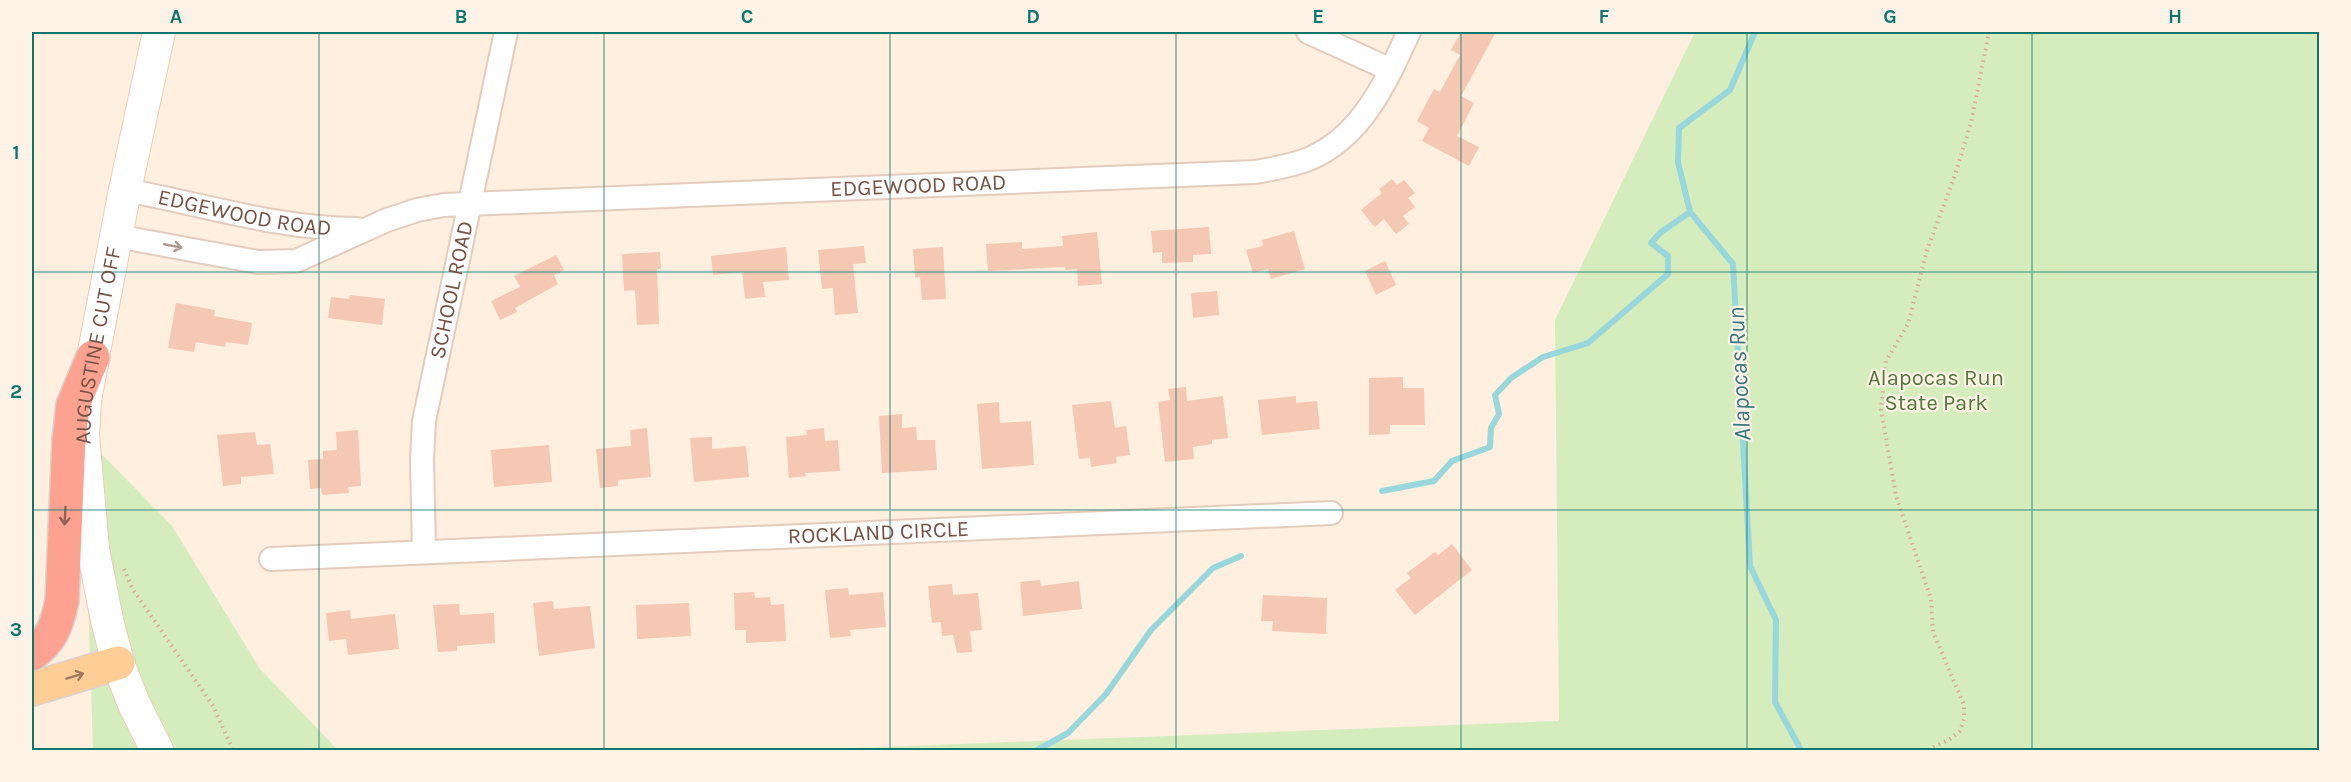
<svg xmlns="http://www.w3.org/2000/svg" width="2351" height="782" viewBox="0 0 2351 782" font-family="Karla,sans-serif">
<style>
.green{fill:#d5ecbd}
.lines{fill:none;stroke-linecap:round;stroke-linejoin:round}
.stream{stroke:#98d7db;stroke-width:6}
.building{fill:#f5c8b4}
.street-casing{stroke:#e4ccbd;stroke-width:26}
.secondary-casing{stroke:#eaccba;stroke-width:34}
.primary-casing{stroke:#dbd2cf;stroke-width:36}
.highway-casing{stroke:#dbd2cf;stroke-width:36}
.path{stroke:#daab98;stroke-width:4;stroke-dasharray:1.5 4.5;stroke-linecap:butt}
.street{stroke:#fff;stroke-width:22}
.secondary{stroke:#fff;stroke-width:32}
.primary{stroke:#ffcd95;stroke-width:33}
.highway{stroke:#fda291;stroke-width:33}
.oneway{stroke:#ad978f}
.oneway2{stroke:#916254}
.oneway3{stroke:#9f775d}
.grid{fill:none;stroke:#0f766e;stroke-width:1.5;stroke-opacity:0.55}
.labels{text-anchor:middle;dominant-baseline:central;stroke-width:4.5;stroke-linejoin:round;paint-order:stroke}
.street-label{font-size:22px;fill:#765245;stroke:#fff3e7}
.park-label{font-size:22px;fill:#52773a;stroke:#fff3e7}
.water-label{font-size:24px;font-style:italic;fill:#38787d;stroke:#fff3e7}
.neatline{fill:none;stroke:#0f766e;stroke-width:2}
.grid-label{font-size:20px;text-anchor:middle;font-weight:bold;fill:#0f766e}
</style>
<rect width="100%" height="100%" fill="#feefdf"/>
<path class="green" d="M1695 32H2319V750H799L1559 721 1555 320Z
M83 435 172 526 260 669 338 750H93Z"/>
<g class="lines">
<path class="stream" d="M1755 32 1730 90 1679 128 1678 162 1690 212 1733 264 1750 566 1776 620 1775 702 1801 750
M1382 491 1434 481 1452 461 1490 447 1491 428 1499 414 1495 395 1511 378 1543 357 1588 343 1668 274V256L1651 243 1660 233 1690 212
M1037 750 1068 733 1106 694 1151 630 1213 568 1241 556"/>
</g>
<path class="building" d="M1461 32H1496L1461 96 1474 103 1457 136 1479 147 1469 166 1422 141 1429 128 1417 121 1434 89 1440 92 1460 55 1451 50Z
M1392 179 1397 185 1404 180 1415 193 1408 198 1415 207 1403 216 1409 224 1396 234 1384 219 1375 227 1361 210 1382 193 1379 189Z
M1209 227 1211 254 1193 255V262L1162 263V252L1153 253 1151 231Z
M1294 231 1305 269 1271 279 1268 269 1253 273 1246 250 1263 246 1262 240Z
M1097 232 1102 284 1078 286 1077 269 1066 270 1065 267 988 271 986 244 1022 242V249L1063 246 1062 236Z
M864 246 866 263 853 264 858 313 835 315 833 288 822 289 818 250Z
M786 247 789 280 763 282 765 297 745 299 742 272 713 275 711 256Z
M943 247 946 299 922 300 920 277 915 278 913 249Z
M660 252 661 269H657L659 324 637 325 635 290 624 291 622 254Z
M556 255 564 270 554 275 558 284 515 308 517 312 500 320 491 301 520 287 514 276Z
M1385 261 1396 285 1376 295 1365 271Z
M1217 291 1219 315 1193 318 1191 293Z
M350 295 385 299 382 325 328 318 331 297 349 299Z
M176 303 215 310 214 316 252 323 248 345 226 342 225 347 196 342 194 352 168 348Z
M1403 377V388H1424L1425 425H1390V434L1369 435V378Z
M1186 387 1187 401 1223 396 1228 438 1212 440V444L1193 447 1194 459 1165 462 1158 402 1170 400 1168 389Z
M1296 396V403L1317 401 1320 429 1262 435 1258 400Z
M1111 401 1115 428 1126 426 1130 455 1116 457 1117 463 1091 467 1090 458 1079 459 1072 405Z
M999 402 1000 423 1031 421 1034 465 982 469 977 404Z
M902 414V428L916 427 917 440H935L937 470 882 473 879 416Z
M647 428 651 477 618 480V486L600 488 596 449 631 446 630 430Z
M824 428 825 441 838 440 840 471 805 473 806 476 789 478 786 437 807 435 806 430Z
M358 430 361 486 348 487 349 493 322 495 321 488 310 489 308 460 323 459V451L337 450 336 432Z
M255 432 257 445 270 444 274 474 241 477V484L223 486 217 435Z
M712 437V449L746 446 749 477 694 482 690 438Z
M549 445 552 482 494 487 491 450Z
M1452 544 1472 570 1415 615 1395 590 1411 578 1407 573 1435 552 1438 555Z
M1040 580 1041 586 1079 581 1082 609 1023 616 1020 582Z
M952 584 953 595 978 593 982 630 970 631 972 652 957 653 953 635 942 636 941 622 932 623 928 586Z
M848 588 849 595 883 592 886 627 850 630 851 636 830 638 825 590Z
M754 592 755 598 770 597 771 605 784 604 786 641 746 643V630H735L734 593Z
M1263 595 1327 598 1326 634 1272 631 1273 621H1261Z
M553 601 554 609 590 606 595 648 539 656 533 603Z
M689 603 691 636 637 639 636 605Z
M459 604 460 615 494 613 495 643 457 646V651L438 652 433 605Z
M350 610 351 619 395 614 399 649 348 655 346 639 329 641 326 613Z"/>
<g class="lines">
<g class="street-casing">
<g id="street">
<path d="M1308 32 1391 70"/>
<path id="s1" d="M125 190C202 204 278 229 357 229"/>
<path id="s2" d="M116 236 258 262 296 261 387 220 417 210 444 205 1255 172C1273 169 1291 166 1309 159 1363 136 1386 81 1409 32"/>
<path id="s3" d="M424 551 422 460 424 421 506 32"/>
<path id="s4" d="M271 559 1331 513"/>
</g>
</g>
<g class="secondary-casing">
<g id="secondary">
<path id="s5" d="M157 750 134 704 118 663 107 620 93 549 83 435 85 401 93 357 125 190 159 32"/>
</g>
</g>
<g class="primary-casing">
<path id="primary" d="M32 689 118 663"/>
</g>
<g class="highway-casing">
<path id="highway" d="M32 654C52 640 57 624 62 601L69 439 73 405 93 357"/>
</g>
<path class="path" d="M124 569 132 588 213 706 233 750
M1928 750 1950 739 1960 731 1964 719V705L1933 632 1931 599 1896 496 1881 409 1886 361 1908 324 1927 250 1954 178 1971 123 1989 32"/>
<use href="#street" class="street"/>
<use href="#secondary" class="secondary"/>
<use href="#primary" class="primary"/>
<use href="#highway" class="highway"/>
</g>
<defs><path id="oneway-shaft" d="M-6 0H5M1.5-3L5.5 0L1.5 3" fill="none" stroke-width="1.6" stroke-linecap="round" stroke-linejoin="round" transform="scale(1.5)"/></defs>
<use class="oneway" href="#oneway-shaft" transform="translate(173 246) rotate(11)"/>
<use class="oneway2" href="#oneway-shaft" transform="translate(65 516) rotate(93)"/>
<use class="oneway3" href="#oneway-shaft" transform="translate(75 676) rotate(-17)"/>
<path class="grid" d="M319 32V750M604 32V750M890 32V750M1176 32V750M1461 32V750M1747 32V750M2032 32V750M32 272H2320M32 510H2320"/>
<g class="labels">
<g class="street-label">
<text stroke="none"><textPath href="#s2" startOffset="816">EDGEWOOD ROAD</textPath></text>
<text stroke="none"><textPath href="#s1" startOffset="122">EDGEWOOD ROAD</textPath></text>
<text stroke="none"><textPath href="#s3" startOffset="264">SCHOOL ROAD</textPath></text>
<text stroke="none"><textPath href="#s5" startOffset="417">AUGUSTINE CUT OFF</textPath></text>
<text stroke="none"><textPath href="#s4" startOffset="608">ROCKLAND CIRCLE</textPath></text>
</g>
<g class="park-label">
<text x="1936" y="378">Alapocas Run<tspan x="1936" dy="25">State Park</tspan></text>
</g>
<g class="water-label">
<text transform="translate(1739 374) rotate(-93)">Alapocas Run</text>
</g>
</g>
<rect width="2351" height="782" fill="none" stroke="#fff3e7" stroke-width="66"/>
<rect x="33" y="33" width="2285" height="716" class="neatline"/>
<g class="grid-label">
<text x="176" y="23">A</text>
<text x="461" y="23">B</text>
<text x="747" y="23">C</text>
<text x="1033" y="23">D</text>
<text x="1318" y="23">E</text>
<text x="1604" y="23">F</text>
<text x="1890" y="23">G</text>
<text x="2175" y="23">H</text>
<text x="16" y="159">1</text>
<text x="16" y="398">2</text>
<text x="16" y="636">3</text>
</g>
</svg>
